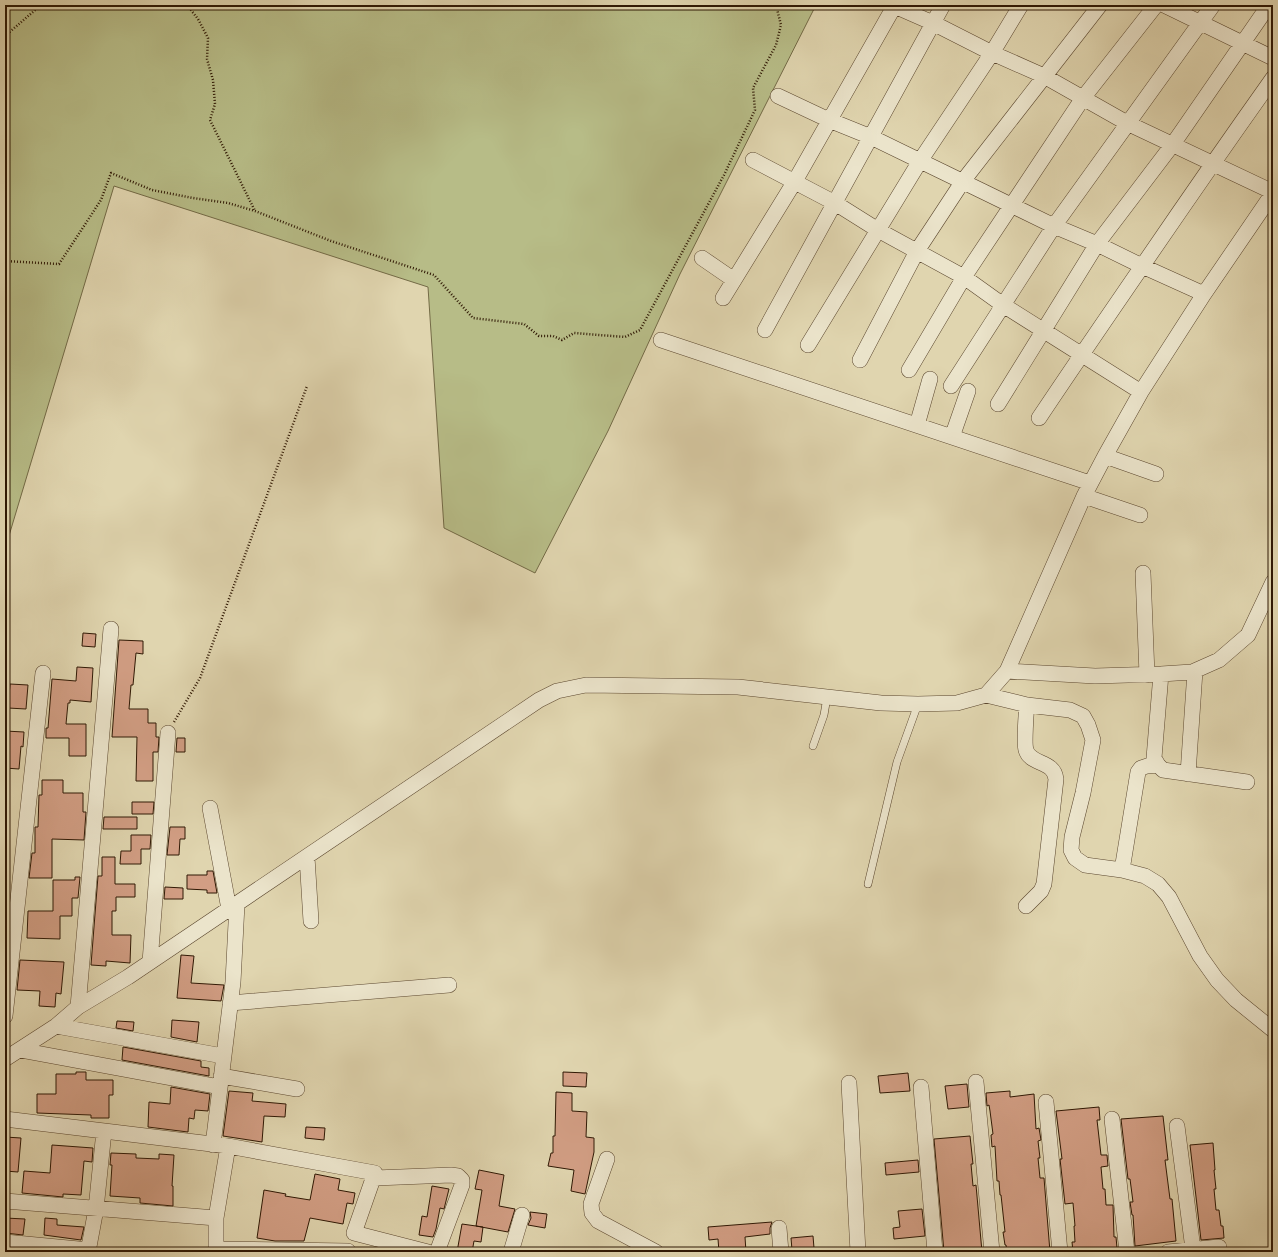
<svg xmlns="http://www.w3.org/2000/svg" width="1278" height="1257" viewBox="0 0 1278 1257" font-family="'Libre Bodoni',serif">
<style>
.green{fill:#b7bc87;stroke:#736a46}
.building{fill:#d29e84;stroke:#2f1804}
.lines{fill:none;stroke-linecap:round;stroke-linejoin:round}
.lane-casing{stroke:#5b472f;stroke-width:8}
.street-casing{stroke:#5b472f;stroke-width:16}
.path{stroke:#2f1804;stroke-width:2.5;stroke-dasharray:1 2;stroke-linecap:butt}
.lane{stroke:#ebe4cb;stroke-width:7}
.street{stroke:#ebe4cb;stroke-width:15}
</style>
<rect width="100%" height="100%" fill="#e0d5af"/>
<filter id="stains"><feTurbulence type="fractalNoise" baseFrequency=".005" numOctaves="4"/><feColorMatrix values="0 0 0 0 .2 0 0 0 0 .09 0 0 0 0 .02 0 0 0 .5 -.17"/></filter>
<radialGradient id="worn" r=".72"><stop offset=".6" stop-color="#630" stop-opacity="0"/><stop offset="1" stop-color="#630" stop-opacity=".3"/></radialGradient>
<path class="green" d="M5 5H816L680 274 608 431 535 573 444 528 428 287 114 186 5 549Z"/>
<path class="building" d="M83 633 96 634 95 647 82 646Z
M119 640 143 641V654L136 653 133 685H131L129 709H148V723H156V737H159L158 752H153V781H136L137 737H112Z
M77 667 93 668 91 702 70 700V703H68L66 724H86V756H69V738H46V728H48L52 679 76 681Z
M10 684 28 685 26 709 8 708Z
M5 731 24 732 23 747 21 746 19 769 5 768Z
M177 738H185V752H176Z
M42 780H63V793H83V812H86L84 840 52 839V878H29L32 853H35V827H38L39 795H42Z
M132 802H154L153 814H132Z
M104 817H137V829H103Z
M170 827H185V839H180L179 855H167Z
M131 835H151L150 849H141V864H120L121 851H131Z
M102 857H115V884H135V897H116V911H112V935H131L130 963 106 961V966L91 965 98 876H102Z
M207 871H213L217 893H207V890L187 889V875H207Z
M75 877H80L78 898H72V916H60V939L27 938 28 911H53V880H75Z
M165 887 183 888V899H164Z
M181 955 194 956 191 983 224 985 221 1001 177 998Z
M20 960 64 962 61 994 56 993 55 1007 39 1006 40 991 17 990Z
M172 1020 199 1022 197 1042 171 1037Z
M117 1021 134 1022 133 1031 116 1028Z
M123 1047 201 1061V1067L209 1068V1076L122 1060Z
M76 1072H86V1080H113V1095H109V1118H91V1115L37 1113V1094H56V1074H76Z
M563 1072 587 1073 586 1087 563 1086Z
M908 1073 910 1091 880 1093 878 1076Z
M967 1084 969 1107 948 1109 945 1086Z
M171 1087 210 1094 208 1111 195 1110 194 1119 189 1118 188 1132 148 1127 149 1102 170 1104Z
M229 1091 253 1093 252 1101 286 1104 285 1117 264 1116 262 1142 223 1136Z
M1010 1091V1097L1034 1094 1036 1129 1039 1128 1041 1140 1038 1141 1040 1158H1038L1040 1178H1044L1050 1252H1007L1006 1245H1005L1003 1232H1005L1001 1195H1000L999 1181H997L995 1146 992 1147 991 1135 993 1134 990 1111 989 1105 987 1106 986 1093Z
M556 1092 572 1093V1111L587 1112 586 1137 594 1138V1152L585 1194 571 1191 574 1170 548 1166 551 1153H553V1136H555Z
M1099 1107 1100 1120H1097L1101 1155H1107L1108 1166 1101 1167 1103 1189H1105L1106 1205H1113L1114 1237H1116L1117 1248 1091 1250V1252H1073L1072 1242H1075L1074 1226H1075L1073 1203 1065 1204 1060 1159H1062L1056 1111Z
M1163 1116 1168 1160H1165L1170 1199H1172L1176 1241 1135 1246 1133 1215H1132L1130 1202H1133L1130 1179H1128L1121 1119Z
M306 1127 325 1128 324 1140 305 1138Z
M970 1136 973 1164H971L973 1186 976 1185 982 1252H966V1249L944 1252 934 1139Z
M5 1137 21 1138 18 1172 5 1171Z
M1213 1143 1215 1170H1214L1216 1189H1214L1216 1210H1219L1221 1226H1223L1224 1238 1201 1240 1190 1145Z
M52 1145 93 1148 92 1162 84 1161 81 1195 63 1194V1197L22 1193 24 1171 50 1173Z
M111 1153 136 1154V1158L159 1159V1154L174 1155 172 1186H173V1206L140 1203V1198L110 1196 112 1165H110Z
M918 1160 919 1172 886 1175 885 1163Z
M479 1170 504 1175 499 1206 515 1209 508 1232 476 1226 482 1190 475 1189Z
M315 1174 340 1179 338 1190 355 1193 353 1204 347 1203 343 1224 310 1218 304 1241H275L257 1238 264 1190 286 1194 285 1196 310 1200Z
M432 1186 449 1189 444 1209 440 1208 436 1229 433 1237 419 1235 422 1216 427 1217Z
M922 1209 925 1236 894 1239 893 1228 900 1227 898 1211Z
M530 1212 547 1214 545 1228 528 1225 531 1218Z
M5 1218 25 1219 23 1235 5 1233Z
M45 1218 57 1219V1225L84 1227 81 1240 44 1235Z
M772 1222 770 1228V1234L745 1237 746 1252H719L718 1239 709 1240 708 1227Z
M462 1224 483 1227 481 1242 474 1241 472 1252H457Z
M813 1236 814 1248 792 1250 791 1238Z"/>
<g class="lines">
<g class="lane-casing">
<path id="lane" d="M813 746 824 715 827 697
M868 884 897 762 918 704"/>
</g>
<g class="street-casing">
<path id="street" d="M892 5 933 23 992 53 1044 76 1127 123 1273 192
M1164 5 1273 58
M778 96 829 120 871 137 1054 226 1097 244 1142 266 1204 294
M753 160 835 203 878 230 964 277 1003 305 1141 392
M702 258 734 280
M723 298 795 181 895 5
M765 330 943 5
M661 340 1090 483
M808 345 920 161 992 53 1021 5
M860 360 917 251 963 181 1100 5
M909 370 964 277 1083 98 1156 5
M951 386 1054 226 1213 5
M998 404 1097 244 1173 144 1269 5
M1039 418C1073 367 1108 316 1143 265 1186 202 1229 140 1273 78
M917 425 930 379
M952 437 968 391
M1105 456 1156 474
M1084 496 1140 515
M1143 573 1147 675
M1007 671 1095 676 1161 674 1192 672 1219 660 1248 635 1273 582
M1161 674 1154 758 1158 765 1163 770 1247 782
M986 695 1027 705 1070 710 1083 716 1088 725 1093 740 1083 793 1072 837 1071 850 1075 858 1085 865 1122 870 1145 876 1158 884 1169 897 1200 956 1217 980 1236 1000 1273 1030
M1188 774 1195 671
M210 808 229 909
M307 857 311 921
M1122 870 1138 772 1141 768 1147 766 1158 765
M1026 906 1041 891 1044 884 1056 779C1054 760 1030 765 1026 750 1024 744 1026 714 1027 705
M150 962 168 733
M230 1003 449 985
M78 1007 111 629
M5 1016 43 673
M56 1026 223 1056
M20 1050 220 1087
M5 1059 56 1026 78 1007 128 977 539 700 557 691 586 685 738 687 881 703 918 704 957 703 986 695 1007 671 1084 496 1105 456 1141 392 1204 294 1273 193
M221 1076 297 1089
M976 1082 992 1252
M849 1083 858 1252
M921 1087 935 1252
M1046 1102 1060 1252
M5 1119 228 1146 375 1173 354 1233 428 1252
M1112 1119 1127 1252
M1177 1126 1193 1249
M213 1145 233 982 237 904
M607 1159 591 1204 592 1213 598 1221 656 1252
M375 1178 451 1175 458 1176 462 1180V1185L437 1252
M5 1201 216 1218
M779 1228 781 1252
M5 1242 89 1250
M216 1249 348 1251
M88 1252 96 1209 104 1131
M216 1252V1218L228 1146
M511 1252 522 1215
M1168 1252 1219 1247"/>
</g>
<path class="path" d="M187 5 198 19 208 38 207 59 213 80 215 104 210 120 255 211
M5 36 41 5
M5 261 59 264 101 200 111 173 152 190 193 198 228 203 255 211 331 241 434 275 473 318 524 324 539 336H553L562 340 574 333 625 337 640 330 724 175 755 110 753 88 776 45 781 25 776 5
M174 722 200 678 307 386"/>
<use href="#lane" class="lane"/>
<use href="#street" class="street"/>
</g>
<rect width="1278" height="1257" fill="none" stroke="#e0d5af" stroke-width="20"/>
<rect x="6" y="6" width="1266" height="1245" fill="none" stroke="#2f1804" stroke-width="2"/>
<rect x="10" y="10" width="1258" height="1237" fill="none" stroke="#2f1804"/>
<rect width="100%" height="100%" filter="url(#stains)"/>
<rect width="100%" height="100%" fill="url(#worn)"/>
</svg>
